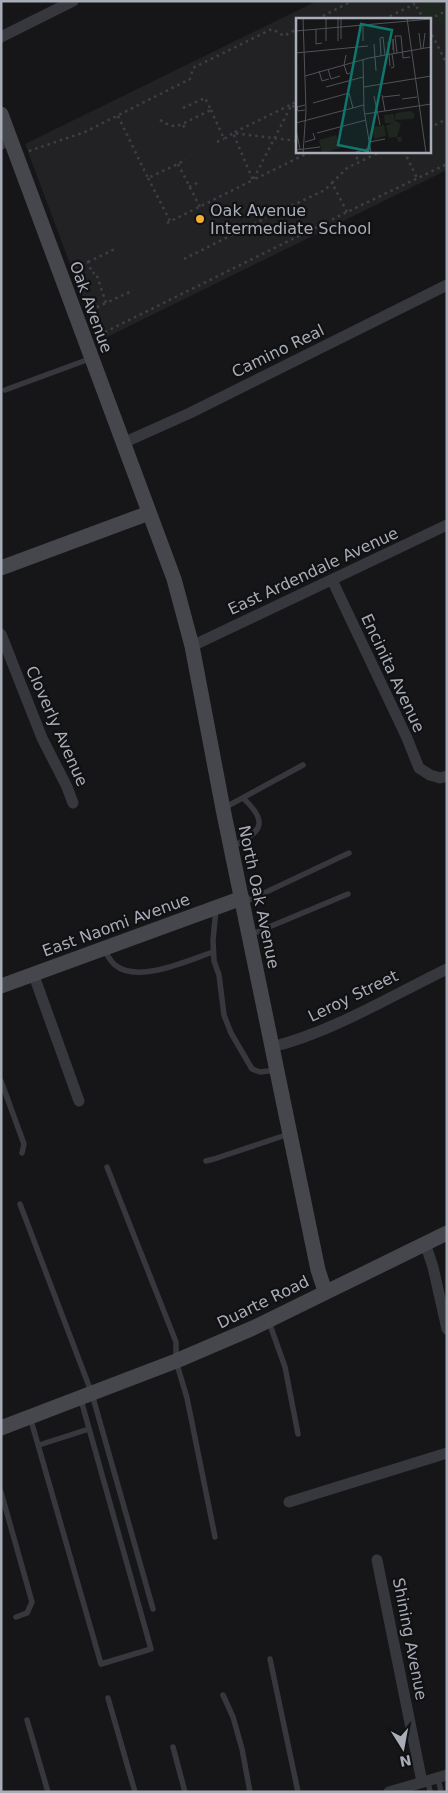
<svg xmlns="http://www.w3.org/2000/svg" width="448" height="1793" viewBox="0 0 448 1793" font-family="'DejaVu Sans',sans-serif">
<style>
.built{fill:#222225;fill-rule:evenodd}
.green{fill:#1e261f}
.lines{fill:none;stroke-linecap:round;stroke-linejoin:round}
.path{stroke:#3d3f44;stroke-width:2.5;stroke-dasharray:2.5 4;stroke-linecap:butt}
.lane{stroke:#37383d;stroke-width:5.5}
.street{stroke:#37383d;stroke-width:11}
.secondary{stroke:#45474d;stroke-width:15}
.poi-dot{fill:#f2b134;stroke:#111113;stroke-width:2}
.labels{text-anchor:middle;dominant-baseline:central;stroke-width:4.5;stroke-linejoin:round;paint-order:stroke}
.poi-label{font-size:16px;fill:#a8adb8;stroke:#111113;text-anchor:start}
.street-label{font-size:16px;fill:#a8adb8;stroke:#111113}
.inset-road{fill:none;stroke:#505258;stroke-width:1}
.view{fill:#0f766e;fill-opacity:0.15;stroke:#0f766e;stroke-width:2.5}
.inset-edge{fill:none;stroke:#a8adb8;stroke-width:2.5}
</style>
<rect width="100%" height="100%" fill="#161618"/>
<path class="built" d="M317 1H447V170L99 341 25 144ZM297 19H429V151H297Z"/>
<path class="green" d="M416 1H447V36L437 17 429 20V19H424Z"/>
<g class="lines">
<path class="path" d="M413 1 424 19
M317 19 352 1
M384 19 415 4
M429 19 447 11
M429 29 447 64
M295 62 297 61
M183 108 205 98 211 110 182 124 185 128
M211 110 224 139 233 133 297 141
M297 113 292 104 233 133 253 180 312 151
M118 116 148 178 186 160
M160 120C168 125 173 128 182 124
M429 128 447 119
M217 142 224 139
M29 151 85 132 190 79 193 68 272 29 284 36 297 29
M354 151 359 163
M404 151 417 178
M178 164 200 207
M148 178 170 221
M189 187 197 183
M347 212 332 183 347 168 382 151
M274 214 325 190 332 183
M167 223 253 180 292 104 297 101
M184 259 266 218
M88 262 115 249
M75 267 88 262 92 273H96L106 303 132 291
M91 310 106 303
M99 335 347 212 447 164"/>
<path class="lane" d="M5 390 92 358
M224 808 303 765
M232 847C261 832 270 823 243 798
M243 903 349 853
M216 909 213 940 214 961 219 975 224 1015 231 1033 252 1069 260 1072 277 1070
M250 935 348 894
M103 949C107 954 110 961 115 965 138 984 189 960 213 952
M1 1081 24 1144 22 1153
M206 1161 214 1159 289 1134
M107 1167 176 1342V1361L187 1398 215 1537
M20 1204 92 1394 153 1609
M269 1322 285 1367 298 1434
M30 1417 101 1664 151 1649 81 1400
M39 1445 89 1429
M1 1492 32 1602 27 1613 16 1617
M270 1659 298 1792
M223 1695 233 1717 242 1749 250 1792
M108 1698 135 1792
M27 1720 48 1792
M173 1747 185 1792
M438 1778 441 1792
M428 1781 430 1792"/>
<path class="street" d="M1 37 73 1
M1 144 11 140
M123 443 190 413 447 285
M332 580 407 738 419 768 430 775 440 778 447 776
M1 634 42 738 67 787 73 803
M192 646 447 525
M33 973 79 1101
M272 1047C332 1032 391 996 447 969
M425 1243 433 1267 447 1329
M289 1502 447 1453
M377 1560 422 1782
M389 1792 447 1775"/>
<path class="secondary" d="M1 114 174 579 192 646 223 809 318 1270 325 1291
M1 568 149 513
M1 986 242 898
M1 1428 176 1361 253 1328 447 1233"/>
</g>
<circle class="poi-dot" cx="200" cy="219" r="5"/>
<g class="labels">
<g class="poi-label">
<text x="210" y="210">Oak Avenue<tspan x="210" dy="18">Intermediate School</tspan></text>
</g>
<g class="street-label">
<text transform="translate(91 307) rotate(70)">Oak Avenue</text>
<text transform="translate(278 351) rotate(-26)">Camino Real</text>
<text transform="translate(313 571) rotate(-25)">East Ardendale Avenue</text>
<text transform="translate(393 673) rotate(65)">Encinita Avenue</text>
<text transform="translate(57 726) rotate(66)">Cloverly Avenue</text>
<text transform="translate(259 897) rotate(78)">North Oak Avenue</text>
<text transform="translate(116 925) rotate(-20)">East Naomi Avenue</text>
<text transform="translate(353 996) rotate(-26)">Leroy Street</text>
<text transform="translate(263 1302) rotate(-26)">Duarte Road</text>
<text transform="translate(410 1639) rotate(79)">Shining Avenue</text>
</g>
</g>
<g transform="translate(296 18)">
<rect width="135" height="135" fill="#161618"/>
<path d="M115 93 119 96 117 101 98 102 100 95ZM98 96V102L105 106 101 119H105L106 123 102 124 101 119 93 120 90 108 96 105H89L88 97ZM88 107 90 118 78 121 76 109ZM40 117 45 130 26 135 23 122Z" fill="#1e261f"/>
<path class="inset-road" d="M7 0 10 93 7 135M42 0V23M111 0 130 135M67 7V23M20 11V26L26 25M0 13 135 1M123 15 125 31M45 21V0M30 23V0M92 24 94 48M78 26 80 53M127 30 129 15M97 32V21L98 35M0 35 72 28M101 35 99 18H105L107 40 114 39M50 37 48 47 51 56 54 55M85 38 84 20 87 19 89 37M67 42 68 92 75 135M95 50 98 49 96 36M32 51 35 61 44 58M23 53 26 63 33 61M9 58 73 40 135 29M30 69 67 59M68 69 135 58M86 77 89 93M78 78 84 107M87 79 104 77M106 81 121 79M17 85 53 75 57 90M9 87 1 89 2 93 9 92M69 96 135 86M0 105 68 87M0 112 4 131M21 115 70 102M9 124 19 121 17 115M73 124 89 121M0 132 24 129M57 135 74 130"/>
<path class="view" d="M65 6 96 12 72 133 42 127Z"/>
<rect width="135" height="135" class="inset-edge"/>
</g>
<rect width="448" height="1793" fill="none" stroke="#a8adb8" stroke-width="5"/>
<g transform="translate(403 1748) rotate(169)" stroke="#111113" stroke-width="4" paint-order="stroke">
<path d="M0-4L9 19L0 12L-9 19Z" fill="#a8adb8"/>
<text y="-8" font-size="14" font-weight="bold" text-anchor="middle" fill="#a8adb8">N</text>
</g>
</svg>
